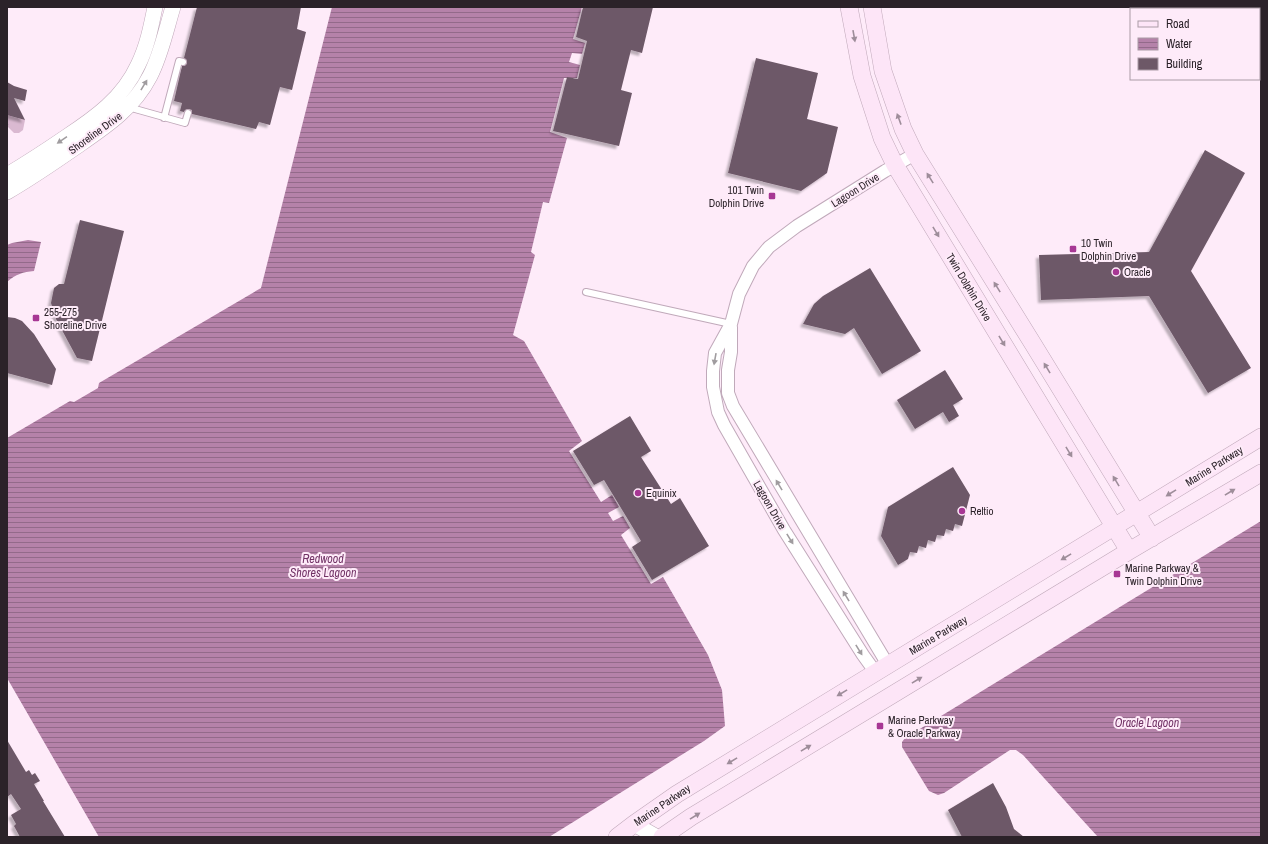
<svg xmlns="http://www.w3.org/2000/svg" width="1268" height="844" viewBox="0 0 1268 844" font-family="'Archivo Narrow',sans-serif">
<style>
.park{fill:url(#park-tufts)}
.water{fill:url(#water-rules)}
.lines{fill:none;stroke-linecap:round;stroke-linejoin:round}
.stream{stroke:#b582a9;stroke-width:3.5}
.building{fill:#6d5867;filter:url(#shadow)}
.service-casing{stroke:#c0a9ba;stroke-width:8}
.minor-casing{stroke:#c0a9ba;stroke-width:14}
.tertiary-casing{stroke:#c0a9ba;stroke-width:16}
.secondary-casing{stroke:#c0a9ba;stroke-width:18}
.service{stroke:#fff;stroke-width:6}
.minor{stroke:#fff;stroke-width:12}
.tertiary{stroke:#fff;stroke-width:15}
.secondary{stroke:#fde5f7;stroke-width:17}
.oneway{fill:#9e8d9a}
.oneway2{fill:#a09c9f}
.poi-dot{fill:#a73794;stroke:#feebf9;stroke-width:1.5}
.labels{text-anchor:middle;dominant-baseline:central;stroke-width:4;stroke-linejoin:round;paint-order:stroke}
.street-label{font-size:11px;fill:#2b2229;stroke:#feebf9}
.poi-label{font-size:11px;fill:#2b2229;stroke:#feebf9;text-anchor:start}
.water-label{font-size:12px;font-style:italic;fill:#723366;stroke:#feebf9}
</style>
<defs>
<pattern id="park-tufts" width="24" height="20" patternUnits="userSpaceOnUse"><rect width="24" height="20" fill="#dab9d1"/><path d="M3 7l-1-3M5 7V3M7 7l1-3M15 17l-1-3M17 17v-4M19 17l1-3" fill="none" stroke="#bb9fb3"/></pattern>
<pattern id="water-rules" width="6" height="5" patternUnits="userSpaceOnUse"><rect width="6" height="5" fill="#b582a9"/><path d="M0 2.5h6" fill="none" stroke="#936a8a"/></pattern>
<filter id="shadow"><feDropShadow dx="-3" dy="3" stdDeviation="1" flood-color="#0004"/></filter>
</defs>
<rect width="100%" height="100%" fill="#feebf9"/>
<path class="park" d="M7 115 25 120 23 130 19 133H14L7 126Z"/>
<path class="water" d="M332 7H582L573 39 585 43 582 54 572 53 569 62 580 65 577 78H564L550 132 567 138 549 203 543 202 531 252 535 255 513 335 524 341 582 441 569 451 601 502 612 495 619 507 608 513 613 521 623 516 630 528 621 535 651 584 663 577 708 655 722 690 725 726 704 741 549 837H99L7 678V438L70 401 74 402 98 388 99 383 261 288Z
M28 240 41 242 34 271C23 272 16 274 7 282V245L12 243Z
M1261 521V837H1098L1023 755 1016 750H1010L944 793 938 795 929 791 902 747V742L905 738Z"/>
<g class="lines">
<path class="stream" d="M1244 7 1248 9
M1259 13 1261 14"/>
</g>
<path class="building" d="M197 7H301L297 29 306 32 292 90 280 87 270 125 259 122 256 129 192 114V110L189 109 185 110 184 112 180 111 182 103 174 101 182 66 186 65 187 63 184 58Z
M583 7H653L642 53 631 50 621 90 632 93 619 146 553 131 567 77 578 79 587 41 576 37Z
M756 58 818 73 807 119 838 127 827 173 801 191 728 173Z
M7 82 14 86 27 90 25 101 14 98 25 120 7 115Z
M1205 150 1245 173 1191 271 1251 368 1208 393 1149 296 1041 300 1039 255 1149 252Z
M80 220 124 231 92 361 77 358 56 319 51 303 54 288 59 284H64Z
M870 268 921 351 882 374 854 328 845 334 803 324 814 304 823 296Z
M7 317 15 318 22 321 34 334 56 369 52 385 7 373Z
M945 370 963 399 953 405 959 416 949 422 943 412 915 429 897 400Z
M630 416 651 451 641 457 671 504 680 498 709 546 652 580 632 547 641 541 604 480 594 485 573 451Z
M953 467 970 495 962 526 955 524 953 531 946 529 944 536 937 535 935 542 928 540 926 548 919 546 917 553 910 552 908 559 898 565 881 536 888 507Z
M7 740 26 772 29 770 32 775 35 773 40 781 34 784 44 801H43L65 837H20L14 826 16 824 11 815 21 809 11 794 7 797Z
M993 783 1006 807 1014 829 1024 837H962L948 810Z"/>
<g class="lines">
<g class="service-casing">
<path id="service" d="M129 107 135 109 185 123 188 113
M164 118 179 61 183 62
M586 292 731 324"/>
</g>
<g class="minor-casing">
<path id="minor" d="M731 327V352L728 370V393L733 406 888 665
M876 673 863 655 784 530 724 425 718 412 713 387V371L715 353 731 324 739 294 753 266 769 247 797 226 885 171 915 154"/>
</g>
<g class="tertiary-casing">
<path id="tertiary" d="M7 175C27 163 47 150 66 137 95 118 123 98 138 65 147 47 151 27 155 7
M7 192C31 178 53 163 76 147 105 127 133 109 150 76 161 55 166 30 173 7
M634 824 657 837"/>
</g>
<g class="secondary-casing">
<path id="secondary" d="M849 7 862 76 882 138 895 165 1129 551
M872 7 883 71 903 129 915 154 1033 344 1152 538
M617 837 634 824 677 794 1261 437
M662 837 691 817 1129 551 1261 473"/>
</g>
<use href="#service" class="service"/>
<use href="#minor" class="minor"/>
<use href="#tertiary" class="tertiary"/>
<use href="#secondary" class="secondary"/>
</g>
<defs><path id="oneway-solid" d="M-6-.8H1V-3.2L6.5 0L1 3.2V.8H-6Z"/></defs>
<g class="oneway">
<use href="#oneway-solid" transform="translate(854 36) rotate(80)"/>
<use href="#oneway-solid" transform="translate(899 119) rotate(-110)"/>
<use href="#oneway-solid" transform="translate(930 178) rotate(-122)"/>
<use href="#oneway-solid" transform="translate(936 232) rotate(59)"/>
<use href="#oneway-solid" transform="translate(997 287) rotate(-122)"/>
<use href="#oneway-solid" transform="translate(1002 341) rotate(59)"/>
<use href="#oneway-solid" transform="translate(1047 368) rotate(-121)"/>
<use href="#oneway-solid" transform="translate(1069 452) rotate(59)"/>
<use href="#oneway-solid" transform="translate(1116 481) rotate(-121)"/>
<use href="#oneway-solid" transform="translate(1230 492) rotate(-31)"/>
<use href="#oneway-solid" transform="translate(1171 493) rotate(148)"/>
<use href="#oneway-solid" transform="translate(1066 557) rotate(149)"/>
<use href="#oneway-solid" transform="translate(917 680) rotate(-31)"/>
<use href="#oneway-solid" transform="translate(842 693) rotate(149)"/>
<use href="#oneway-solid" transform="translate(806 748) rotate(-31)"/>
<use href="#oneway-solid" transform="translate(732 761) rotate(149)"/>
<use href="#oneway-solid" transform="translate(695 816) rotate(-32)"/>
</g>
<g class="oneway2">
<use href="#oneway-solid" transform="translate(144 85) rotate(-59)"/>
<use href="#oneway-solid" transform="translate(62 140) rotate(146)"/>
<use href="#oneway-solid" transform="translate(715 359) rotate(100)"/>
<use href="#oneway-solid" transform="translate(779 485) rotate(-121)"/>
<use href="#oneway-solid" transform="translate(790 539) rotate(58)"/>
<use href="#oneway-solid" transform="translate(846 596) rotate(-121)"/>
<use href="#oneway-solid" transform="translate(859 650) rotate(58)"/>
</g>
<g class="poi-dot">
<rect x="768" y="192" width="8" height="8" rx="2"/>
<rect x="1069" y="245" width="8" height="8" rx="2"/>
<circle cx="1116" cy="272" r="4"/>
<rect x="32" y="314" width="8" height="8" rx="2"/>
<circle cx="638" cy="493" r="4"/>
<circle cx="962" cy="511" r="4"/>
<rect x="1113" y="570" width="8" height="8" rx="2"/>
<rect x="876" y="722" width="8" height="8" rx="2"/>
</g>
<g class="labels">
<g class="street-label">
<text transform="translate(95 133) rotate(-36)">Shoreline Drive</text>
<text transform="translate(855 190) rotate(-32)">Lagoon Drive</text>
<text transform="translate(969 287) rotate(59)">Twin Dolphin Drive</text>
<text transform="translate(1214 466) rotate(-32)">Marine Parkway</text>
<text transform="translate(770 505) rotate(60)">Lagoon Drive</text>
<text transform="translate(938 635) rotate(-31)">Marine Parkway</text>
<text transform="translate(662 805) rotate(-34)">Marine Parkway</text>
</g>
<g class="poi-label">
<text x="764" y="190" text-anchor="end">101 Twin<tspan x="764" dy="13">Dolphin Drive</tspan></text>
<text x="1081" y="243">10 Twin<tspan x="1081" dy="13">Dolphin Drive</tspan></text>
<text x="1124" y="272">Oracle</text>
<text x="44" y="312">255-275<tspan x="44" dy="13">Shoreline Drive</tspan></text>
<text x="646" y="493">Equinix</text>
<text x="970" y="511">Reltio</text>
<text x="1125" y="568">Marine Parkway &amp;<tspan x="1125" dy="13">Twin Dolphin Drive</tspan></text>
<text x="888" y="720">Marine Parkway<tspan x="888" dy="13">&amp; Oracle Parkway</tspan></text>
</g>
<g class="water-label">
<text x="323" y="559">Redwood<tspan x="323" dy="14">Shores Lagoon</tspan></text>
<text x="1147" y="723">Oracle Lagoon</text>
</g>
</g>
<rect width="1268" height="844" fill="none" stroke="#2b2229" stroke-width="16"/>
<rect x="1130" y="8" width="130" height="72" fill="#feebf9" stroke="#aa9ba6"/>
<rect x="1138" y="21" width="20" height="6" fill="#fde5f7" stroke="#aa9ba6"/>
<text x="1166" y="28" font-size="12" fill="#2b2229">Road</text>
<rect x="1138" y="38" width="20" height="12" fill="url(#water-rules)" stroke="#aa9ba6"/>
<text x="1166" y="48" font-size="12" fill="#2b2229">Water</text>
<rect x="1138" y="58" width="20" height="12" fill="#6d5867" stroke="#aa9ba6"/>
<text x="1166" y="68" font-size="12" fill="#2b2229">Building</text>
</svg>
